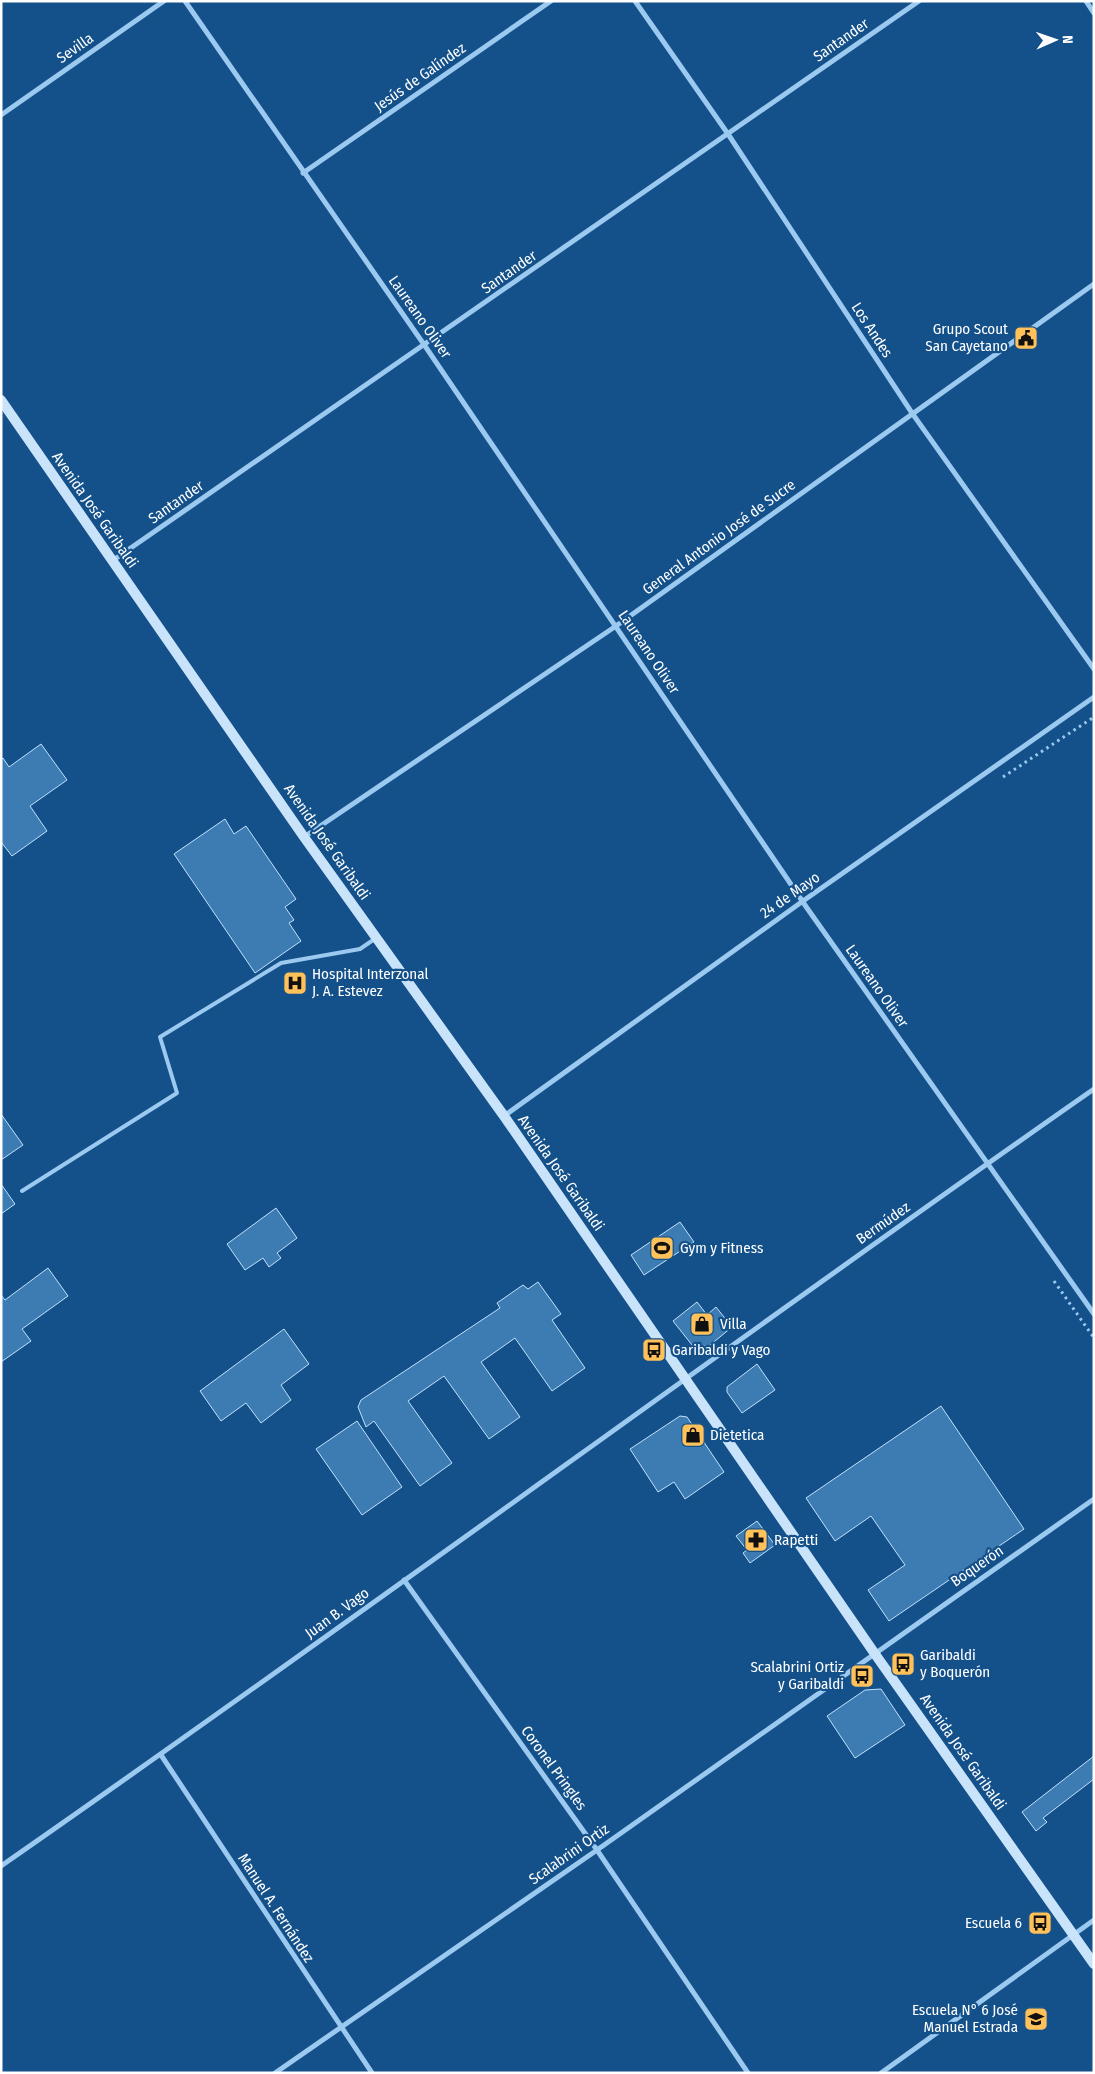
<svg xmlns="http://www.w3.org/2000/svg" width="1095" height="2074" viewBox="0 0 1095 2074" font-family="'Fira Sans Condensed',sans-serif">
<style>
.building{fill:#3d7cb3;stroke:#c1e1fb}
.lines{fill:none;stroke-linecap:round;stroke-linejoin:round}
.path{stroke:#9bc9f0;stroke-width:3;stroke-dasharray:2.5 4;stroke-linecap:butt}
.lane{stroke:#9bc9f0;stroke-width:4}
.street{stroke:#9bc9f0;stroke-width:5}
.secondary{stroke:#c9e3fb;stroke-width:10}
.labels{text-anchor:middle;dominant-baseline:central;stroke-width:4.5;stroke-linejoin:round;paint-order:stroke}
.street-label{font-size:15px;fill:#fff;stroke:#14518a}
.poi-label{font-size:15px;fill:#fff;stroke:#14518a;text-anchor:start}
</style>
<rect width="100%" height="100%" fill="#14518a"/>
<path class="building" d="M41 744 67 780 30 806 47 831 12 856 1 842V760L3 758 9 767Z
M225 819 234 834 246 826 296 899 285 907 294 920 289 923 301 941 255 973 174 854Z
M1 1114 23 1145 1 1160Z
M1 1184 15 1204 1 1214Z
M276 1208 297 1238 277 1253 281 1258 269 1267 263 1258 245 1270 227 1244Z
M680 1222 694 1242 644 1275 631 1255Z
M48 1268 68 1296 22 1329 31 1341 1 1362V1295L5 1300Z
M538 1282 561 1314 552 1320 585 1368 552 1391 515 1338 481 1362 520 1417 489 1439 444 1376 408 1401 452 1463 420 1486 374 1421 366 1427 358 1407 361 1400 500 1308 497 1303 523 1285 528 1289Z
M697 1302 707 1315 716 1307 732 1327 709 1346 692 1345 673 1321Z
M284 1329 309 1364 281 1385 291 1400 261 1423 246 1403 221 1421 200 1391Z
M757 1364 775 1390 742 1413 727 1392V1387Z
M941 1406 1024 1529 889 1621 868 1590 905 1565 871 1516 835 1541 806 1498Z
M680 1416 687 1417 724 1472 685 1499 674 1482 658 1492 630 1449Z
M357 1421 402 1487 362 1515 316 1449Z
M757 1521 775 1545 750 1563 743 1553 747 1550 736 1536Z
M881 1689 905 1725 855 1758 827 1716 865 1690Z
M1094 1756V1779L1043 1818 1047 1822 1036 1831 1022 1812Z"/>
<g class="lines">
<path class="path" d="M1003 777 1094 717
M1054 1281 1094 1338"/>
<path class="lane" d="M22 1191 177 1093 160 1037 281 963 360 949 376 938"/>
<path class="street" d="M185 1 425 346 807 908 1094 1314
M635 1 728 134 912 413 1094 669
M1086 1 1094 13
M1 115 164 1
M303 173 551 1
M112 561 919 1
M304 837 616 626 1094 284
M504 1116 803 901 1094 697
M404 1580 597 1850 748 2073
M161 1755 372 2073
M1 1866C368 1611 727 1345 1094 1089
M275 2073 597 1850 1094 1499
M881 2073 1094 1920"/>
<path class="secondary" d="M1 400 304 837 504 1116 875 1654 1094 1964"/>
</g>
<defs>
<g id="civic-square" transform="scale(1.25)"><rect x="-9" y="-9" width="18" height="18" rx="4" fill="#ffc15a" stroke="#14518a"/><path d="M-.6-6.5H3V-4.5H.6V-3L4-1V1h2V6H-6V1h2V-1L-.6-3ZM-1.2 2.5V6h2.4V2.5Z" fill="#111"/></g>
<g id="hospital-square" transform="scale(1.25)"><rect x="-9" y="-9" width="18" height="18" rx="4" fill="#ffc15a" stroke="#14518a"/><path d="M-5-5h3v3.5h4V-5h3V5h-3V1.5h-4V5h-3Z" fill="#111"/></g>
<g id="stadium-square" transform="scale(1.25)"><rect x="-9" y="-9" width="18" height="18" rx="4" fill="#ffc15a" stroke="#14518a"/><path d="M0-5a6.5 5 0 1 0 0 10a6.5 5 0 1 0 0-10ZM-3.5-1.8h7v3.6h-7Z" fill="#111"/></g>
<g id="shop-square" transform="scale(1.25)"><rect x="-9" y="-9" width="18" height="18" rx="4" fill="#ffc15a" stroke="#14518a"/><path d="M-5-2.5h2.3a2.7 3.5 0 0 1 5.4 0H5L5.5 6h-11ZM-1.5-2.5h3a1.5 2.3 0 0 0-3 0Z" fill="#111"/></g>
<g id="bus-square" transform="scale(1.25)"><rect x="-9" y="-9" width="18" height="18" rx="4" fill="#ffc15a" stroke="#14518a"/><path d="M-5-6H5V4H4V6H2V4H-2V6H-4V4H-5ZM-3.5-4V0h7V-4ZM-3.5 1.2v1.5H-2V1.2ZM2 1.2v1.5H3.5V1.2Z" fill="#111"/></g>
<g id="pharmacy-square" transform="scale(1.25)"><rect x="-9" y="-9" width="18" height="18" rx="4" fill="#ffc15a" stroke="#14518a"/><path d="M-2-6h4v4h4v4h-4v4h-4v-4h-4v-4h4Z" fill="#111"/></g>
<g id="school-square" transform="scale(1.25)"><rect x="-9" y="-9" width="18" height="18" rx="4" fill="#ffc15a" stroke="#14518a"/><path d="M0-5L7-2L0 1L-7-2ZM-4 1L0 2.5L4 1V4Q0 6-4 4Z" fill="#111"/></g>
</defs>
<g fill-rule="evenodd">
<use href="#civic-square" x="1026" y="338"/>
<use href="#hospital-square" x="295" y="983"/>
<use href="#stadium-square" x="662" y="1248"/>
<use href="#shop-square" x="702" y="1324"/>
<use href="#bus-square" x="654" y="1350"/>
<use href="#shop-square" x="693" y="1435"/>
<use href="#pharmacy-square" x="756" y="1540"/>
<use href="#bus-square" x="903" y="1664"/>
<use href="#bus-square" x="862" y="1676"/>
<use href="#bus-square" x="1040" y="1923"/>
<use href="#school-square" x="1036" y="2019"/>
</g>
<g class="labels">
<g class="street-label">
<text transform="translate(841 40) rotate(-35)">Santander</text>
<text transform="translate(75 48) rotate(-35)">Sevilla</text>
<text transform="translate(420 77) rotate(-35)">Jesús de Galíndez</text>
<text transform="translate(509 272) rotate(-35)">Santander</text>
<text transform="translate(420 317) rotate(55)">Laureano Oliver</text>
<text transform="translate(872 330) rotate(57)">Los Andes</text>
<text transform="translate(176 502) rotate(-35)">Santander</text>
<text transform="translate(95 510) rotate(55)">Avenida José Garibaldi</text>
<text transform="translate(719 537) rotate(-36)">General Antonio José de Sucre</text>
<text transform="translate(649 652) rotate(56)">Laureano Oliver</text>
<text transform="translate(327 842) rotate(55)">Avenida José Garibaldi</text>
<text transform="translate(790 895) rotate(-35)">24 de Mayo</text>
<text transform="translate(877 986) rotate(55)">Laureano Oliver</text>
<text transform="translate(561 1173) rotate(55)">Avenida José Garibaldi</text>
<text transform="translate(883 1223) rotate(-35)">Bermúdez</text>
<text transform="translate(977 1566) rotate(-35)">Boquerón</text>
<text transform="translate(337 1613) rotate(-36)">Juan B. Vago</text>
<text transform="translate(963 1752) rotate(55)">Avenida José Garibaldi</text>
<text transform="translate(554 1768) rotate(54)">Coronel Pringles</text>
<text transform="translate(569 1854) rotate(-35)">Scalabrini Ortiz</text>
<text transform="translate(276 1908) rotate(57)">Manuel A. Fernández</text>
</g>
<g class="poi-label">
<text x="1008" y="329" text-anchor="end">Grupo Scout<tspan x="1008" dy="17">San Cayetano</tspan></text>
<text x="312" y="974">Hospital Interzonal<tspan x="312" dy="17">J. A. Estevez</tspan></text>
<text x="680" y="1248">Gym y Fitness</text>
<text x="720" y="1324">Villa</text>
<text x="672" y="1350">Garibaldi y Vago</text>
<text x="710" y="1435">Dietetica</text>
<text x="774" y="1540">Rapetti</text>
<text x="920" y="1655">Garibaldi<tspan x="920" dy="17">y Boquerón</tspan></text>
<text x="844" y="1667" text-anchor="end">Scalabrini Ortiz<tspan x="844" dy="17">y Garibaldi</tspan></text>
<text x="1022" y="1923" text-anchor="end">Escuela 6</text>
<text x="1018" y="2010" text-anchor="end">Escuela N° 6 José<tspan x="1018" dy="17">Manuel Estrada</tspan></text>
</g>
</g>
<rect width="1095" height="2074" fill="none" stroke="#ffffff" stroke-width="5"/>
<g transform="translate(1055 40) rotate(88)" stroke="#14518a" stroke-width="4" paint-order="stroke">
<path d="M0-4L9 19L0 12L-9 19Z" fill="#ffffff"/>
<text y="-8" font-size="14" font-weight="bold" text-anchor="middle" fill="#ffffff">N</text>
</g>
</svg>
